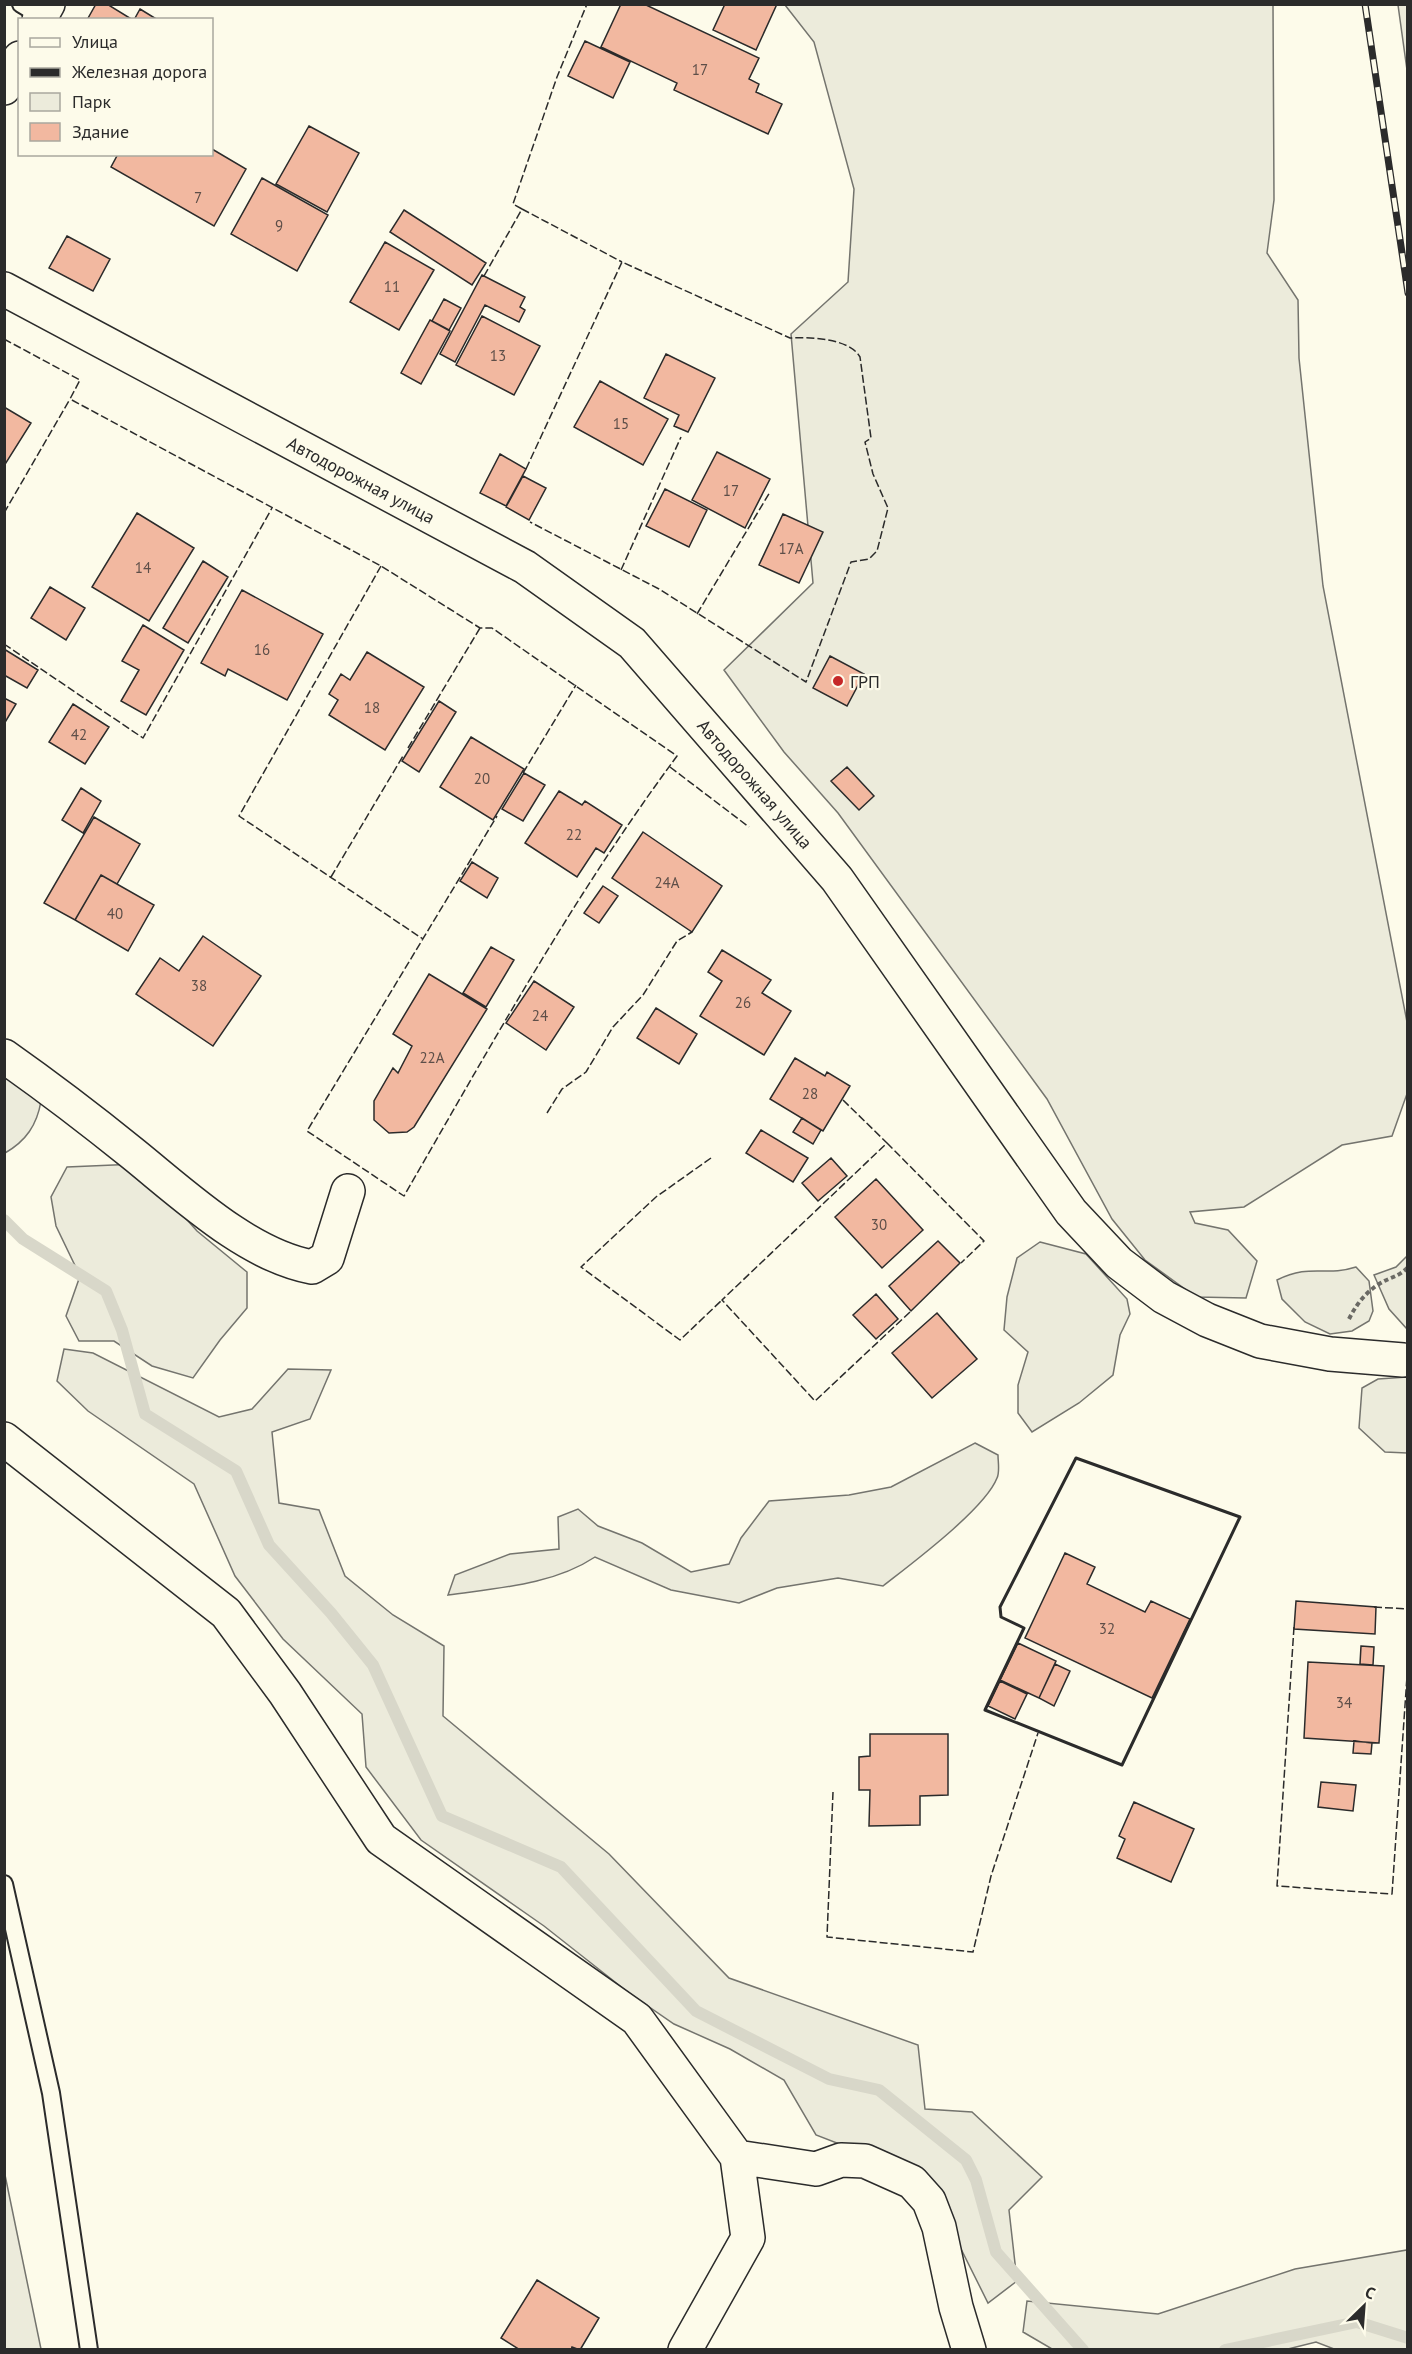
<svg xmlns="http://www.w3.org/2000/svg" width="1412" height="2354" viewBox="0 0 1412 2354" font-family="'PT Sans',sans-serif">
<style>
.green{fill:#ecebdb;stroke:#74746e;stroke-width:1.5}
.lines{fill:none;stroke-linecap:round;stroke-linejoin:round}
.stream{stroke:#d8d7c9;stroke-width:12}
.building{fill:#f2b8a0;stroke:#2b2b2b;stroke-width:1.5}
.lane-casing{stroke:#2b2b2b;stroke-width:20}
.street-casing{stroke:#2b2b2b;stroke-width:36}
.path{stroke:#6a6964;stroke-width:4;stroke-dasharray:4.5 3;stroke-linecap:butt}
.lane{stroke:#fdfbea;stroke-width:16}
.street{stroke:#fdfbea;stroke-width:33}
.rail-casing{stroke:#2b2b2b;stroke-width:7}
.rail{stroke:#fdfbea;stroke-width:4.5;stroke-dasharray:14;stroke-linecap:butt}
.fence{stroke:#2b2b2b;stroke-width:1.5;stroke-dasharray:8 3;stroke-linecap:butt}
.wall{stroke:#2b2b2b;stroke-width:3}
.poi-dot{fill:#c62828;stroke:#fdfbea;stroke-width:2}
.labels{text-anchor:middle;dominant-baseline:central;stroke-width:4.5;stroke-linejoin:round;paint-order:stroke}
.number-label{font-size:15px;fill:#5d4e48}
.street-label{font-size:18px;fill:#2b2b2b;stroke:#fdfbea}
.poi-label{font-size:18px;fill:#2b2b2b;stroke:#fdfbea;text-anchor:start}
</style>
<rect width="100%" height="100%" fill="#fdfbea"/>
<path class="green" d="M785 5H1273L1274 200 1267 253 1298 300 1299 358 1323 586 1407 1022 1408 1091 1392 1136 1342 1145 1244 1207 1190 1212 1195 1223 1228 1230 1257 1261 1246 1298 1196 1297 1145 1260 1112 1219 1047 1099 838 813 784 752 724 670 813 583 791 334 848 282 854 189 814 42Z
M1398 5H1407V70Z
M5 1079H10L41 1101C37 1125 26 1141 5 1153Z
M137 1164 197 1231 247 1272V1308L220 1340 193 1378 152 1366 114 1341H79L66 1316 80 1276 56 1226 51 1197 67 1167Z
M1040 1242 1086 1254 1127 1299 1130 1314 1120 1335 1113 1375 1079 1403 1032 1432 1018 1413V1385L1028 1352 1004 1330 1007 1297 1017 1258Z
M1407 1256V1329L1389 1309 1374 1275 1396 1267Z
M1356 1267 1369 1281 1373 1311 1369 1321 1352 1331 1330 1334 1305 1322 1282 1299 1277 1280C1311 1263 1325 1277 1356 1267Z
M64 1349 93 1353 219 1417 252 1409 288 1369 331 1370 310 1419 272 1432 279 1503 319 1510 345 1576 393 1615 444 1646 443 1716 609 1854 729 1978 918 2045 925 2109 972 2112 1042 2177 1009 2210 1017 2281 988 2303 960 2247 860 2152 816 2135 784 2080 730 2049 674 2024 629 1993 544 1926 421 1840 366 1767 362 1714 283 1639 235 1576 194 1484 88 1411 57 1381Z
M1407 1377V1453L1385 1452 1359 1428 1362 1388 1378 1379Z
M975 1443 998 1455C998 1462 1000 1472 997 1478 985 1509 911 1564 883 1586L838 1578 777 1588 739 1603 671 1590 595 1557C553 1585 497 1588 448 1595L455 1575 510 1554 559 1549 558 1517 578 1509 598 1526 642 1543 691 1572 729 1564 741 1538 769 1501 849 1495 891 1487Z
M5 2175 41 2349H5Z
M1407 2250V2349H1334L1316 2342 1284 2350 1052 2349 1023 2332 1027 2301 1158 2314 1295 2269Z"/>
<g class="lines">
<path class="stream" d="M4 1220 23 1239 106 1291 122 1330 145 1414 236 1471 269 1545 331 1613 373 1665 442 1816 561 1867 696 2011 829 2079 879 2090 966 2160 976 2180 996 2252 1083 2350
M1225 2350 1357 2322 1408 2338"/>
</g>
<path class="building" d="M96 4H107L133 20H87Z
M621 4H644L759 58 749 79 759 84 756 92 782 104 768 134 674 90 677 83 601 47Z
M725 4H777L756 50 713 30Z
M140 9 158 20H134Z
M585 41 630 62 613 98 568 76Z
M309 126 359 153 327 212 276 184Z
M212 149 246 169 214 226 111 167 118 154H212Z
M262 178 328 215 297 271 231 234Z
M404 210 486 263 472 285 390 232Z
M67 236 110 259 93 291 49 268Z
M385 242 434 270 399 330 350 302Z
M482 275 525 297 520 307 525 310 519 322 485 305 455 362 440 354Z
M444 299 461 308 449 330 432 321Z
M482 316 540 346 514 395 456 365Z
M430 320 450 331 421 384 401 373Z
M666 354 715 378 688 432 674 426 679 415 644 398Z
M600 381 668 419 643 465 574 427Z
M4 407 31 423 4 466Z
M717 452 770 479 745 528 692 500Z
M500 454 526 469 506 506 480 493Z
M523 476 546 488 529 520 506 507Z
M665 489 707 510 689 547 646 526Z
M137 513 194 548 149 621 92 587Z
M783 514 823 532 799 583 759 565Z
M203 561 228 577 188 643 163 628Z
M50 587 85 608 66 640 31 618Z
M242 590 323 634 287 700 228 669 225 676 201 663Z
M143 625 184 650 146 715 121 701 139 670 122 661Z
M4 649 38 670 27 688 4 675Z
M367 652 424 687 385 750 329 715 338 700 329 694 341 674 350 680Z
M830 656 864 674 847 706 813 688Z
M4 698 16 704 4 724Z
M439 701 456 712 419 772 402 761Z
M73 704 109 727 85 764 49 742Z
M471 737 524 769 493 820 440 787Z
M847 767 874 796 859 810 831 781Z
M524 773 545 785 523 821 502 809Z
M81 788 101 801 83 833 62 820Z
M559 791 582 805 585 801 622 825 604 853 596 848 577 877 525 843Z
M94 817 140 844 117 884 101 875 75 920 44 903Z
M643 832 722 886 692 932 612 878Z
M472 862 498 878 487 898 460 881Z
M101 875 154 905 128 951 75 920Z
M603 886 618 896 599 923 584 913Z
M203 936 261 976 213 1046 136 994 160 958 179 971Z
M491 947 514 960 486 1007 463 993Z
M722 950 771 980 762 993 791 1011 764 1055 700 1016 722 981 708 972Z
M429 974 487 1009 414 1127 407 1132 389 1133 374 1120V1101L393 1068 398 1073 412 1046 393 1034Z
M534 981 574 1007 546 1050 506 1023Z
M656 1008 697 1034 679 1064 637 1038Z
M795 1058 825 1076 827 1072 850 1086 823 1131 770 1099Z
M802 1118 821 1130 813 1144 793 1132Z
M761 1130 808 1158 793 1182 746 1153Z
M831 1158 847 1176 818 1201 802 1183Z
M876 1179 923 1230 882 1268 835 1217Z
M938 1241 960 1263 911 1311 889 1286Z
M876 1294 898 1319 876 1339 853 1315Z
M937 1313 977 1359 932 1398 892 1353Z
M1065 1553 1095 1567 1087 1584 1145 1612 1151 1601 1190 1619 1152 1698 1025 1638Z
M1296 1601 1376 1607 1375 1634 1294 1629Z
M1018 1643 1056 1661 1039 1698 1000 1680Z
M1361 1646 1374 1647 1373 1665 1360 1664Z
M1308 1662 1384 1666 1379 1743 1304 1738Z
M1055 1664 1070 1671 1054 1706 1039 1698Z
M1000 1681 1027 1694 1015 1719 988 1706Z
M870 1734H948V1795L920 1796V1825L869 1826 870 1790H859V1757L870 1756Z
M1354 1741 1372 1743 1371 1754 1353 1753Z
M1321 1782 1356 1785 1353 1811 1318 1807Z
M1134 1802 1194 1829 1171 1882 1117 1858 1125 1839 1119 1836Z
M537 2280 599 2318 580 2350 572 2347 571 2350H520L501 2338Z"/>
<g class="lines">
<g class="lane-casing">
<path id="lane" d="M21 4 41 16
M4 1884 51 2093 89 2350"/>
</g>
<g class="street-casing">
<path id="street" d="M39 20 48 4
M4 88 20 58
M4 289 525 567 632 643 837 879 1071 1212 1119 1263 1164 1297 1207 1320 1260 1341 1330 1354 1403 1360
M4 1056C48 1087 90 1119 132 1153 183 1194 247 1255 312 1267L327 1258 348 1191
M4 1439 226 1613 285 1693 381 1839 637 2019 737 2157 748 2238 685 2350
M737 2157 816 2169 841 2160 865 2161 912 2182 929 2201 939 2227 956 2307 969 2350"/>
</g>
<path class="path" d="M1349 1319C1356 1305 1365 1293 1379 1284 1390 1277 1399 1277 1408 1267"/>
<use href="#lane" class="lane"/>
<use href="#street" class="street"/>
<g class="rail-casing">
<path id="rail" d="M1365 4 1408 293"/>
</g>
<use href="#rail" class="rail"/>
<path class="fence" d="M522 209 513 204 557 77 587 4
M484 276 522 209 622 262
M4 339 80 380 70 399 381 566 480 628H492L677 756C574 895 490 1047 404 1196L307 1131 497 816
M526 469 622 262 790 338C810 337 849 338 860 357L871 438 865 442 873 474 888 508 877 551 869 559 851 562 806 682 659 589 530 522
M4 513 70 399
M381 566 239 816 423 939
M621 570 681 437
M697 614 770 492
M4 644 143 738 272 508
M408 748 480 628
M670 767 749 827
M523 773 576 685
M331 877 403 756
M843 1100 887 1143
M547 1113 562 1089 586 1072 613 1027 643 995 677 941 692 932
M711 1158 656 1197 581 1267 680 1340 722 1300
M910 1312 815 1401 722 1300 887 1143 984 1241 961 1263
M1374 1607 1408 1609
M1294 1627 1277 1886 1392 1894 1408 1662
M833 1792 827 1937 973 1952 991 1876 1038 1733"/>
<path class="wall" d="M1076 1458 1240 1517 1122 1765 985 1710 1024 1628 1001 1617 1000 1607Z"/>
</g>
<circle class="poi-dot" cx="838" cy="681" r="6"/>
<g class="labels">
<g class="number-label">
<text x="700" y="69">17</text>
<text x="198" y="197">7</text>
<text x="279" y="225">9</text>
<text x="392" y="286">11</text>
<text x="498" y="355">13</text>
<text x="621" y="423">15</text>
<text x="731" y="490">17</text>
<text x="791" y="548">17А</text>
<text x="143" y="567">14</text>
<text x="262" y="649">16</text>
<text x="372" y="707">18</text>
<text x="79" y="734">42</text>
<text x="482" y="778">20</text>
<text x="574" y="834">22</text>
<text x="667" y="882">24А</text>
<text x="115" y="913">40</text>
<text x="199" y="985">38</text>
<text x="743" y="1002">26</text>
<text x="540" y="1015">24</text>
<text x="432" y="1057">22А</text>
<text x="810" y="1093">28</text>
<text x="879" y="1224">30</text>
<text x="1107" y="1628">32</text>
<text x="1344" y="1702">34</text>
</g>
<g class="street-label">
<text transform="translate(361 480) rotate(28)">Автодорожная улица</text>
<text transform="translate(755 784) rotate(49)">Автодорожная улица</text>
</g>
<g class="poi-label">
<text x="850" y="681">ГРП</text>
</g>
</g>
<rect width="1412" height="2354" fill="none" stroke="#2b2b2b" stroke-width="12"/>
<rect x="18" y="18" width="195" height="138" fill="#fdfbea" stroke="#a9a89e" stroke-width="1.5"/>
<rect x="30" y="38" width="30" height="9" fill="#fdfbea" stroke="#a9a89e" stroke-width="1.5"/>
<text x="72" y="48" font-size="18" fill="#2b2b2b">Улица</text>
<rect x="30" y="68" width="30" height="9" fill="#2b2b2b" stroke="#a9a89e" stroke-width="1.5"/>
<text x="72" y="78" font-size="18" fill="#2b2b2b">Железная дорога</text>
<rect x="30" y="93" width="30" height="18" fill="#ecebdb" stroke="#a9a89e" stroke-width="1.5"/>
<text x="72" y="108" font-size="18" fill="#2b2b2b">Парк</text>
<rect x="30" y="123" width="30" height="18" fill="#f2b8a0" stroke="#a9a89e" stroke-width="1.5"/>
<text x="72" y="138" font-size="18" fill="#2b2b2b">Здание</text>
<g transform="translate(1364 2306) rotate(25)" stroke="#fdfbea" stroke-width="4.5" paint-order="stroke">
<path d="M0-4.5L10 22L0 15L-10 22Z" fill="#2b2b2b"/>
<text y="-9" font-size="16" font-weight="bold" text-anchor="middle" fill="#2b2b2b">С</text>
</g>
</svg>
